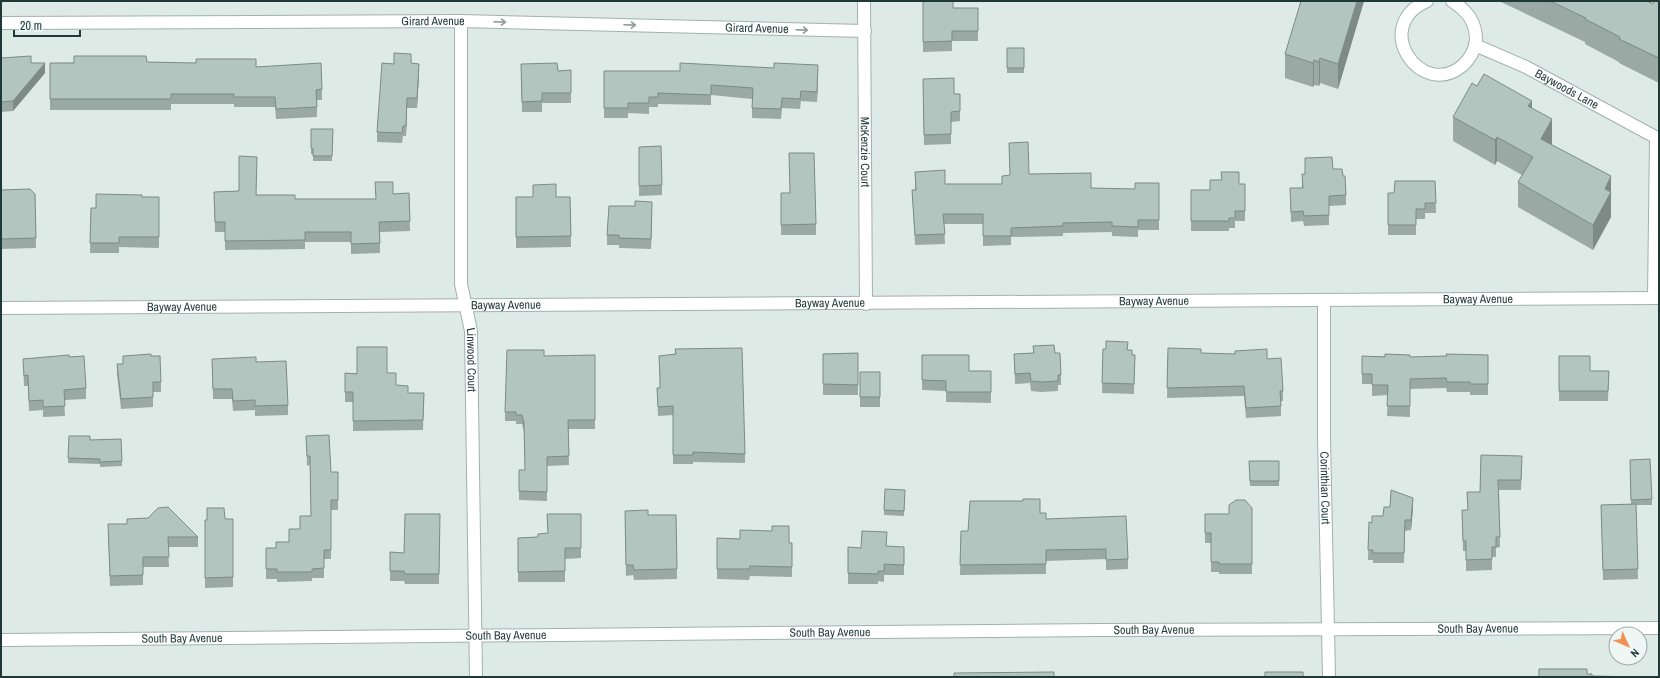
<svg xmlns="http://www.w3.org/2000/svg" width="1660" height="678" viewBox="0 0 1660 678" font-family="'Archivo Narrow',sans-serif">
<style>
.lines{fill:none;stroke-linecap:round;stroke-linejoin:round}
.street-casing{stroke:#a1b2ae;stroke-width:14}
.street{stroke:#fff;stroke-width:12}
.wall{fill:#9aa9a4}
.shaded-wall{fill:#7d8a86}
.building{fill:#b3c5bf;stroke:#7d8a86}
.oneway{stroke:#8f9c9a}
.labels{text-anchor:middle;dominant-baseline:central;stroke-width:3;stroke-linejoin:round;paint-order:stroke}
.street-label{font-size:12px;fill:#1f3a36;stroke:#eef7f4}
</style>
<rect width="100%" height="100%" fill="#deeae6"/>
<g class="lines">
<g class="street-casing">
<g id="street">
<path id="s1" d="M864 1 866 304"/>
<path d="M1427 1C1370 26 1421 100 1462 66 1470 59 1475 50 1476 40 1476 21 1467 11 1452 1"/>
<path id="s2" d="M461 21V284L471 331 476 677"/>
<path id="s3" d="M1 23 461 21 865 31"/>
<path id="s4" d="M1475 45 1526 67 1659 139"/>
<path d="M1654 298 1656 139"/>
<path id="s5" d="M1324 300V438L1329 677"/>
<path id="s6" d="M1 308 1659 298"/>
<path id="s7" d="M1 640 1100 630 1659 628"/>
</g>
</g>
<use href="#street" class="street"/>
</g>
<path class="wall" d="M923 1 953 8 978 31V41H952V51L923 52Z
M1364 1 1338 89 1320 83 1319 86 1314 85 1313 87 1285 78V54Z
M1499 1H1647L1653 4 1659 1V83L1619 63V62L1585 44V42Z
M1007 48H1024V73H1007Z
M1 58 31 63 45 73 13 111 1 112Z
M147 62 256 67 322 89V100H317V117L276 119 275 107H234V104H171V110H50V63Z
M411 63 419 74 417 108H407L406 136H403L402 143 377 142V132L394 64Z
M521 64 558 71 571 70V103H542V112H522Z
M604 71 818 75 817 102 801 101 800 109 782 108 781 119 752 118V99L711 95V105L658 104V107H649V114L628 113V118H604Z
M923 79 954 94H960V121L951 122V144L924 145Z
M1477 86 1532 108 1552 144 1551 145 1611 176V217L1593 250 1518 207V182L1522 175 1497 161 1495 165 1453 141V117Z
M311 129H333L332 161H313V154H311Z
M1009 143 1029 174 1091 188 1135 189 1159 183V230H1138V237L1112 236V232L1063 233V236L1011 237V245L983 246V224H944L945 244 915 245 912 190H915V172L945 184H1002L1010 175Z
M639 147 662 185V195L639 196Z
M1305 158 1333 169 1343 176 1346 195V205L1329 206V225L1304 226 1303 221 1291 222 1290 188H1302V174H1305Z
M1435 181 1436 213H1425V219H1416V235H1388V193H1394Z
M1239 184H1245V221H1235V228H1229V231H1191V190H1210Z
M1 190 35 194 36 248 1 249Z
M239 191 257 195 295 199H375L393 194 409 193 410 231 380 232V253L351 254V242H305V249L225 250V232H215L214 192Z
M781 193 816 224V235H781Z
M142 197H159V248L119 247V253H90L91 208H96Z
M516 197H570L571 247 516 248Z
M652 212 651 249 619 248V245H607V235Z
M1033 346 1055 353 1061 375V385H1058V391L1041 392 1031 391 1030 383 1015 384 1014 354 1033 353Z
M1168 348 1201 353 1267 359 1283 391V401H1281V416L1246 418 1244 396 1167 398Z
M675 349 745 454V463L693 462V464H673V415L658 416 657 388H660L659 356 675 354Z
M1103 349 1128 350 1132 355H1135L1134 394 1102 393Z
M858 353V395H823V354Z
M595 355V429H568L569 465 547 466V501L519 500V470H525L524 432 522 424H516V421H505V412L544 356Z
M922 355 969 371H991V403L946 402V391L922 390Z
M1488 355V395H1470V392H1447L1446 388 1410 389V417L1387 416 1388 395 1372 396V384H1362V356L1410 357Z
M151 356 161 382V392H153V407L121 409 117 374V364H123Z
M1559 356 1590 371H1609L1608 401H1559Z
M69 357 86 388V399L64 400 65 416 43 417V410L29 411 28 386H24L23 359Z
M212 359 256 362 288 405V415L255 416V410L233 411 232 399H213Z
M860 372H880V407H860Z
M345 373H387L396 385 408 393H424L423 430 353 431V402H345Z
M69 436 90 440 121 439 122 466 100 467V464L68 463Z
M306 436 331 472H338V510H331V559H324V578H312V581L277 582V579H266V548H276L289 542 311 516 310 465 307 466Z
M1481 455 1522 466 1521 490H1499L1500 547 1496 548V557H1492V570L1466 571V551H1463L1462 510H1468L1467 492H1480Z
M1630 460 1652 499V505H1636L1638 579 1603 580 1601 505 1631 504Z
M1249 461H1279V486H1250Z
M905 495 904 516 884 515V510Z
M1252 508V574H1219V572H1211V543H1205V514H1229Z
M1413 508 1411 530 1405 531 1404 563H1373V560H1368L1369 522 1372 523 1383 516Z
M625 511 648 515H676L677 579 634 580 633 575 626 576Z
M1040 513 1046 519 1128 559V569L1106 570V559L1046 561V574L960 575 961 531H968Z
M440 514 439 584H405L404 581H390V552L404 553Z
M547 514H581V558L565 559V582H518V538L538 537 548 533Z
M233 519V587L205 588V520Z
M108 524 198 537V547H168L169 567H143V585L110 586Z
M772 531 789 543H792V577L750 576 749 580 717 579V538L740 539Z
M887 546 904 557V575H884V582L878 581V584H848V547L861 548Z"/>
<path class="shaded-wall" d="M1357 1H1364L1338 89V64Z
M1320 58V83L1319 86V62Z
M1314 60V85L1313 87V63Z
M45 63V73L13 111V101Z
M419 64V74L417 108V98Z
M818 65V75L817 102V92Z
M407 98V108L406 136V126Z
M1532 101V126L1528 106Z
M1552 119V144L1541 164V139Z
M1497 137V161L1495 165V140Z
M1611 176V217L1593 250V225L1605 189Z
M652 202V212L651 249V239Z
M1413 498V508L1411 530V520Z"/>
<path class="building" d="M923 1H953V8H978V31H952V41L923 42Z
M1301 1H1357L1338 64 1320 58 1319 62 1314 60 1313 63 1285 54Z
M1550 1H1647L1653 4 1654 1H1659V58L1619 39 1620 37 1585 19 1586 18Z
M1007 48H1024V68H1007Z
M394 53 411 54V63L419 64 417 98H407L406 126H403L402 133 377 132 382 63 394 64Z
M31 56V63H45L13 101 1 102V58Z
M74 56H146L147 62 196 63V59H256V67L321 63 322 89 316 90 317 107 276 109 275 97H234V94H171V99H50V63H74Z
M557 63 558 71 571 70V93H542V101L522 102 521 64Z
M680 63 774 68V63L818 65 817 92 801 91 800 99 782 98 781 109 752 108 753 88 711 85V95L658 93V97H649V103H628V108H604V71H680Z
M1484 74 1532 101 1528 106 1552 119 1541 139 1611 176 1605 189 1611 192 1593 225 1518 182 1533 157 1497 137 1495 140 1453 117 1472 83 1477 86Z
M954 78V94H960V111L951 112V134L924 135 923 79Z
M311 129H333L332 156H313V149L311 148Z
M1028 142 1029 174 1091 173V188L1135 189V183H1159V220H1138V227L1112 226V222L1063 223V226L1011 228V236H983V214H943L945 234 915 235 912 190H916L915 172 945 170V184H1002V176L1010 175 1009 143Z
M661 146 662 185 639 186V147Z
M789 153H814L816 224 781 225V193H790Z
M239 156 257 157 256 195H295V199H376L375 182H393V194L409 193 410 221 379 222 380 243 351 244V232H305V240L225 241V222H215L214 192 239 191Z
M1332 157 1333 169H1342L1343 176H1345L1346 195 1329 196V215L1304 216 1303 211 1291 212 1290 188H1303L1302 174H1305V158Z
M1221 172H1239V184H1245V211H1235V218H1229V221H1191V190H1210V180H1222Z
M1395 181H1435L1436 203H1425V209H1416V225H1388V193H1394Z
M556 184V197H570L571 236 516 237V197H533V185Z
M30 189 35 194 36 238 1 239V190Z
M96 194 142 195V197H159V237H119V243H90L91 208H96Z
M635 201 652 202 651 239 619 238V235H607L609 206H635Z
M1106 341 1128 342 1127 350H1132V355H1135L1134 384 1102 383 1103 349H1106Z
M1054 345 1055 353H1060L1061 375H1058V381L1041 382 1031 381 1030 373 1015 374 1014 354 1034 353 1033 346Z
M357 347H387V373H396V385L408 386V393H424L423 420 353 421V392H345V373L357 374Z
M742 348 745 454 693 452V455H673V406L658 407 657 388H660V378L659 356 676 354 675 349Z
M1168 348 1201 349V353L1235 354V351L1267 349V359L1281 358 1283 391H1280L1281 406 1246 408 1244 386 1167 388Z
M507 350H544V356L595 355V420H568L569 456 547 457V492L519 491V470H525L524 423 522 415H516V412H505Z
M858 353V385L823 384V354Z
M151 354V356H160L161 382H153V397L121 399 117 364H123V356Z
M1385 354 1410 355V357L1447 356 1446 354 1488 355V384H1470V382H1447L1446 378 1410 379V406H1387L1388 385H1372V374H1362V356L1385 357Z
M69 355V357L84 356 86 388 64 390 65 406 43 407V400L29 401 28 375 24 376 23 359Z
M922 355H969V371H991V392H946V381L922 380Z
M1559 356H1590V371H1609L1608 391H1559Z
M256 357V362L286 361 288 405 255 406V400L233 401 232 389H213L212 359Z
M860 372H880V397H860Z
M329 435 331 472H338V500H331V550H324V568L312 569V572H277V569H266V548H276V542H289V529H300V516H311L310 456H307L306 436Z
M69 436H90V440L121 439 122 461 100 462V459L68 458Z
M1481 455 1522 456 1521 480H1498L1500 537H1496V547H1492V559L1466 560V541H1463L1462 510H1468L1467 492H1480Z
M1650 459 1652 499 1631 500 1630 460Z
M1249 461H1279V481H1250Z
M885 489 905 490 904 511 884 510Z
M1391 490 1413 498 1411 520H1405L1404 553H1373V550H1368L1369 522 1372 523V516H1383L1384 507H1390Z
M1023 499H1040V513H1046V519L1126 516 1128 559 1106 560V549L1046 550V564L960 565 961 531H968L970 501H1023Z
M1236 500H1245L1252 508V564H1219V562H1211V533H1205V514H1229V505Z
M1636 504 1638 569 1603 570 1601 505Z
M168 507 198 537H168L169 557H143V575L110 576 108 524H127V519L148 518 158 508Z
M207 508H224L225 519H233V577L205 578V520H207Z
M648 510V515H676L677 569 634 570 633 565H626L625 511Z
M405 514H440L439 574H405L404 571H390V552L404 553Z
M547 514H581V548H565V571L518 572V538L538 537V534L548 533Z
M772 526H789V543H792V567L750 566 749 569H717V538L740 539V530L772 531Z
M862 531 887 532 886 546 904 547V565L884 564V571H878V574L848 573V547L861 548Z
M1539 669H1587V674H1592V676L1637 677H1539Z
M1054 672V677H954V673Z
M1265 672H1303V677H1265Z"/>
<defs><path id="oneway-shaft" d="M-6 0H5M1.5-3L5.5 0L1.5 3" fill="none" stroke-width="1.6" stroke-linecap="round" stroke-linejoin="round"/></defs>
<g class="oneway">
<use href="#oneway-shaft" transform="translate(500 22) rotate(2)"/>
<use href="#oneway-shaft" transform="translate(630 25) rotate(2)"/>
<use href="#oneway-shaft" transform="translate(802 30) rotate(2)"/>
</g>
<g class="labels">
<g class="street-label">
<text stroke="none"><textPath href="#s3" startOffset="432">Girard Avenue</textPath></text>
<text stroke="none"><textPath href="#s3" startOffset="756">Girard Avenue</textPath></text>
<text stroke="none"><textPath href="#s4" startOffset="102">Baywoods Lane</textPath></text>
<text stroke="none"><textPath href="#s1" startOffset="151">McKenzie Court</textPath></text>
<text stroke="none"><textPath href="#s6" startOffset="1477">Bayway Avenue</textPath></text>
<text stroke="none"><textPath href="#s6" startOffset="1153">Bayway Avenue</textPath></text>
<text stroke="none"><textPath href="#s6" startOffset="829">Bayway Avenue</textPath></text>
<text stroke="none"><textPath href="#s6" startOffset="505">Bayway Avenue</textPath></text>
<text stroke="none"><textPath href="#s6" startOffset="181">Bayway Avenue</textPath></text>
<text stroke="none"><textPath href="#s2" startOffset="340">Linwood Court</textPath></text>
<text stroke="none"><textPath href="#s5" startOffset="188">Corinthian Court</textPath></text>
<text stroke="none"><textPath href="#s7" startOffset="1477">South Bay Avenue</textPath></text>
<text stroke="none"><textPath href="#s7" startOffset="1153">South Bay Avenue</textPath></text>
<text stroke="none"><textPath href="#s7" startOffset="829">South Bay Avenue</textPath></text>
<text stroke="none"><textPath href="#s7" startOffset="505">South Bay Avenue</textPath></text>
<text stroke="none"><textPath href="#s7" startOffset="181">South Bay Avenue</textPath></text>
</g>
</g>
<rect width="1660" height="678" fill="none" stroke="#1f3a36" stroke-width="4"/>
<g transform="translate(1628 646) rotate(135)"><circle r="19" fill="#eef7f4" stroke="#9baba8"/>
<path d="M0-3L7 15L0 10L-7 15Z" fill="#f38f53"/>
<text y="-6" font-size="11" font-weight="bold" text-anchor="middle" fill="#1f3a36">N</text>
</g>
<path d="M14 30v6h66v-6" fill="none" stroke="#1f3a36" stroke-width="2"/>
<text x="20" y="30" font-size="12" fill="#1f3a36" stroke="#eef7f4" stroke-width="3" paint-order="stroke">20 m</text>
</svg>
